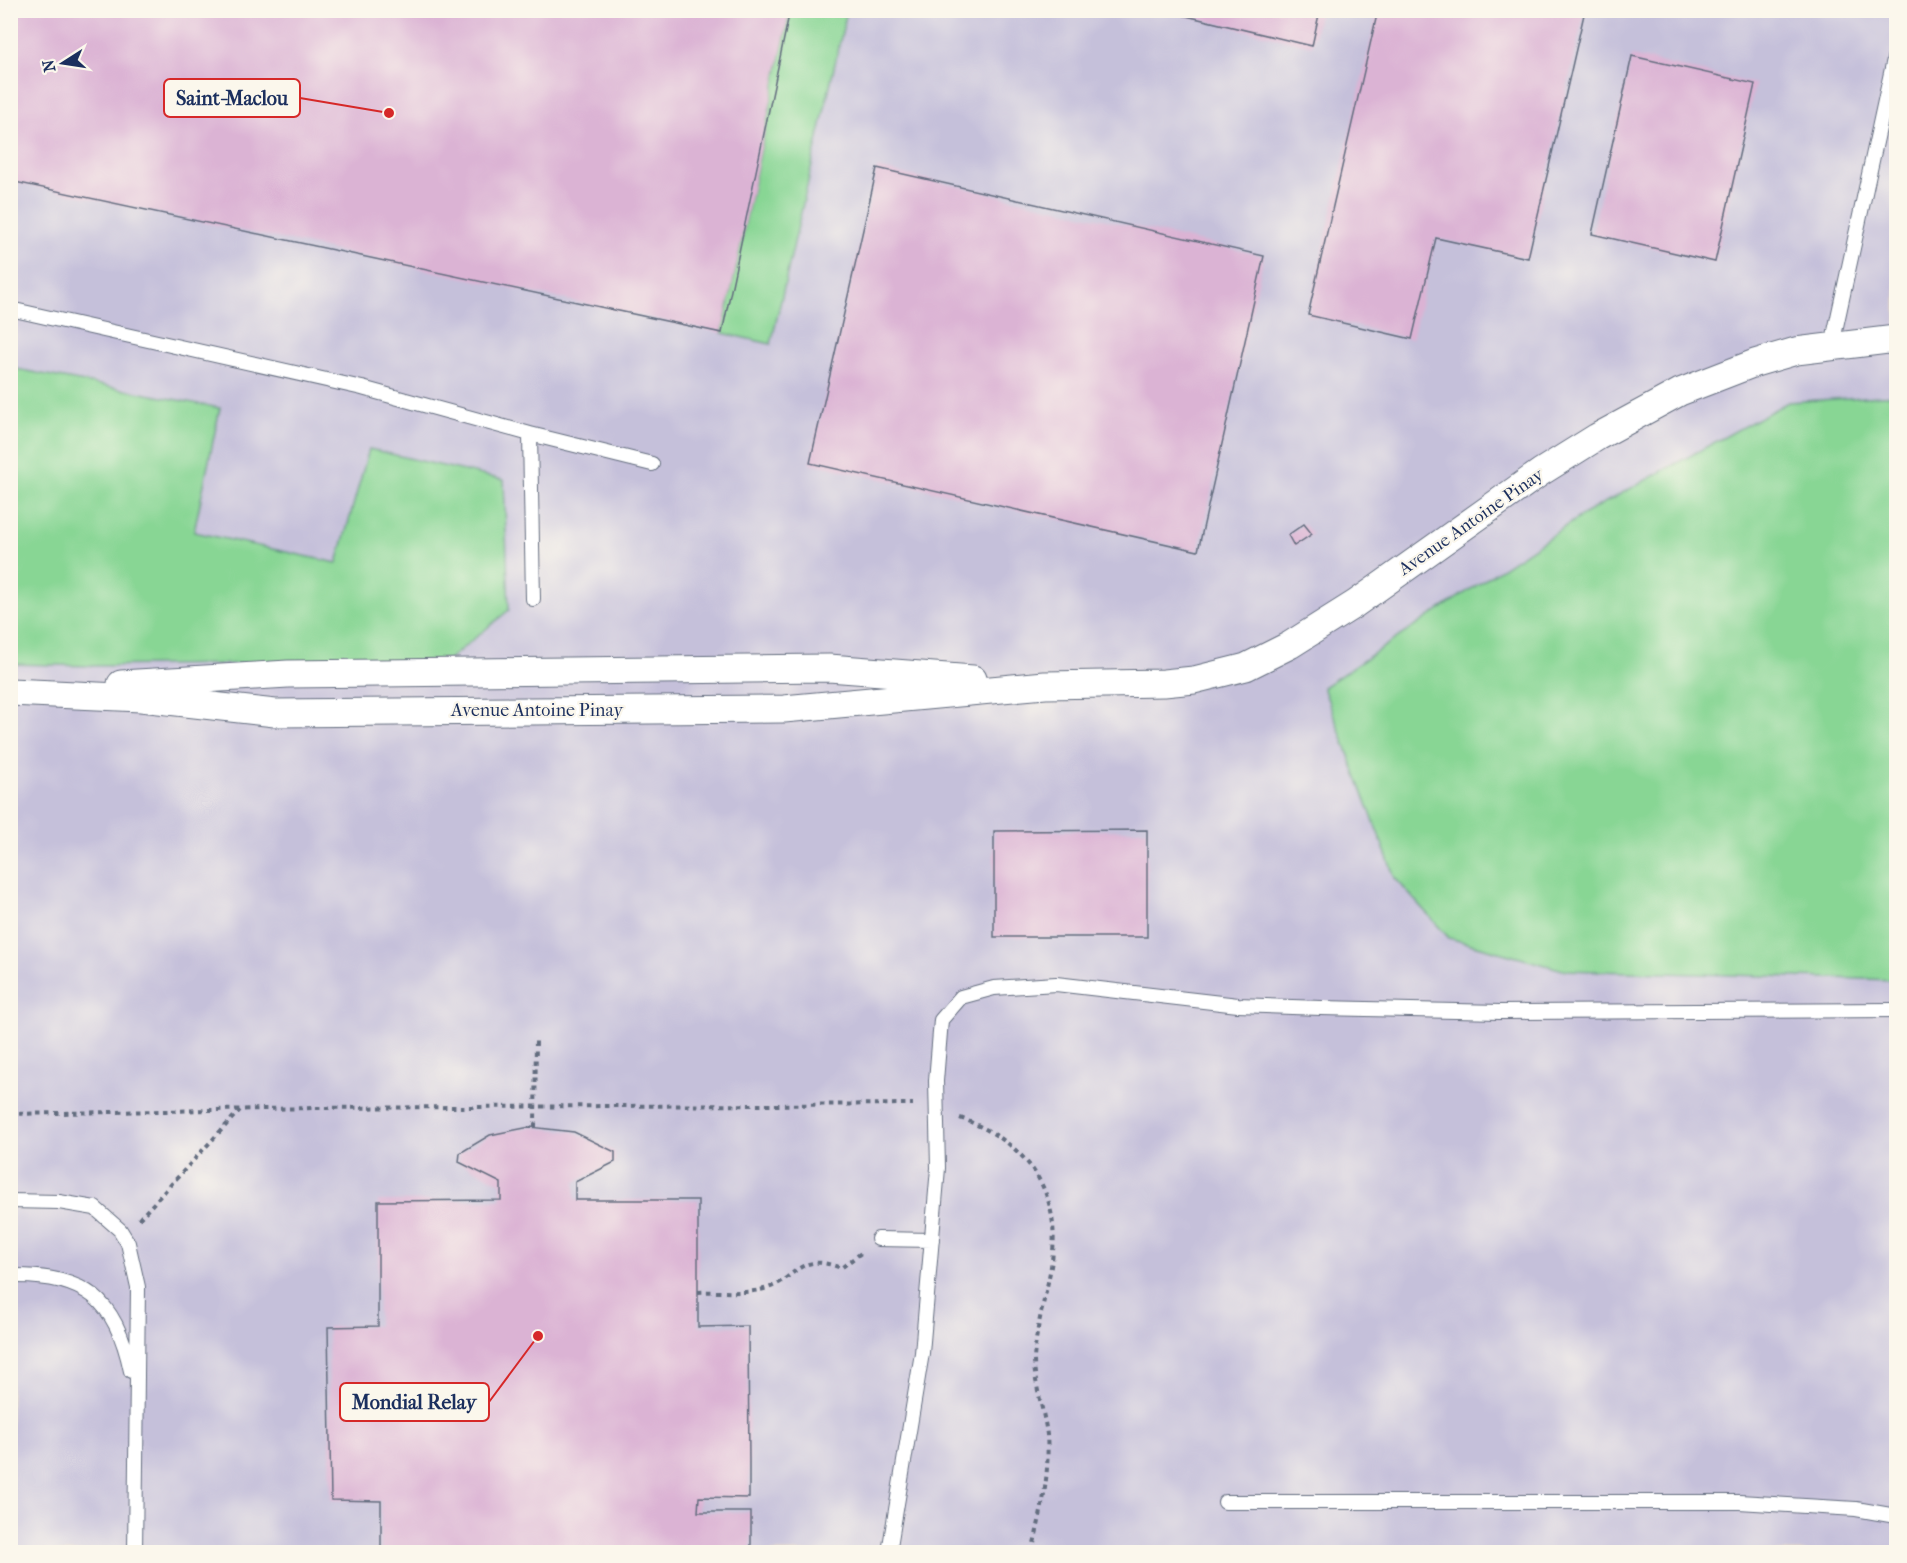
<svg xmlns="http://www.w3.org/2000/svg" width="1907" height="1563" viewBox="0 0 1907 1563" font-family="'IM FELL French Canon',serif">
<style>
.industrial{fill:#c5c0da}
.green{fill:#88d694;stroke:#528279;stroke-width:1.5}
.building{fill:#dbb3d4}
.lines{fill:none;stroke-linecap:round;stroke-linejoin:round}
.service-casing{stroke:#646d7f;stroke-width:16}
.minor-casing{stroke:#646d7f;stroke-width:29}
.path{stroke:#646d7f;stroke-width:4;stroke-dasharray:4.5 4.5;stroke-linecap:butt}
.service{stroke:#fff;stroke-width:14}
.minor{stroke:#fff;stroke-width:27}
.labels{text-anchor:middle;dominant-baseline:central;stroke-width:4.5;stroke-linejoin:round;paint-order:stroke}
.street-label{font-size:18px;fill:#1b2f5e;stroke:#fbf7ec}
.leader{fill:none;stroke:#d62828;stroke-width:2}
.callout-dot{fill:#d62828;stroke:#fbf7ec;stroke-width:2}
.callout{fill:#fbf7ec;stroke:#d62828;stroke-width:2}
.callout-label{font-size:20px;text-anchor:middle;font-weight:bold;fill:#1b2f5e}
</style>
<rect width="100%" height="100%" fill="#fbf7ec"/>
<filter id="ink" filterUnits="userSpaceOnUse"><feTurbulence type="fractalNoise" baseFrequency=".0167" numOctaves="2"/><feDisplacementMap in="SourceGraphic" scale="12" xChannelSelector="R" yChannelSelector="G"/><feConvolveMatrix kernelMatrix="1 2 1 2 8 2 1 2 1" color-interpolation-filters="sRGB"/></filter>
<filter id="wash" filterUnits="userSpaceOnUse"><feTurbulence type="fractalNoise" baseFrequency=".008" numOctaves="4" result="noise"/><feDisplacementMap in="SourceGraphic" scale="24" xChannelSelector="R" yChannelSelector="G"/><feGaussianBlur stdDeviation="1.35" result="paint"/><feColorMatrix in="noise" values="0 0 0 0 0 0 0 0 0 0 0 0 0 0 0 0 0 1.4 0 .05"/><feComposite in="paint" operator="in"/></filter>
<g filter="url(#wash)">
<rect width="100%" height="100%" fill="#eddfbd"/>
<path class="industrial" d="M11 11H1896V395L1788 402 1563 970 1896 980V1552H11Z"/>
<path class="green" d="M790 11H847L771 344 722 333Z
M11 368 220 408 194 532 337 563 369 449 504 480 509 610 447 661 92 666 11 664Z
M1896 395V980L1563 970 1449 938 1395 878 1323 687 1584 514 1788 402Z"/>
<g id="blocks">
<path class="building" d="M10 10H790L722 333 10 181Z
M1161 10H1320L1312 46Z
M1378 10H1585L1528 258 1436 238 1412 339 1308 315Z
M1632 56 1755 84 1715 262 1592 234Z
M877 168 1264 256 1198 551 810 463Z
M1304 524 1312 534 1294 546 1288 535Z
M1147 830V937H994V831Z
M530 1127 574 1132 615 1152V1162L575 1182V1200H698V1327L748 1326 749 1463V1498L699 1497 698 1512H751V1552H381V1501L331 1500 328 1327 378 1326V1201L501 1200V1183L459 1162 460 1153 490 1135Z"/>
</g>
</g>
<g filter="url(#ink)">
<use href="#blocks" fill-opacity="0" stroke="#646d7f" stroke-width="1.5"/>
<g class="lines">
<g class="service-casing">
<path id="service" d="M10 309 362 388 530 434 533 599
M1832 345 1896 50
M530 434 652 464
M10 1201 59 1202 95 1208 120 1230 128 1243 138 1287 135 1552
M878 1239 932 1240
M10 1276C85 1274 116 1299 131 1371
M1225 1502H1739L1856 1509 1896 1516
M889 1552 922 1353 938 1168 936 1081 941 1020 961 997 994 988 1056 984 1238 1005 1321 1008 1500 1012 1896 1010"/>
</g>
<g class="minor-casing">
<path id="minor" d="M121 684 288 674 829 668 973 679
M10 692 141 698 275 713 784 709 1045 685 1164 683 1194 680 1246 667 1290 645 1355 604 1541 472 1597 437 1680 392 1755 363 1796 351 1896 339"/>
</g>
<path class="path" d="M10 1114 315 1108 913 1104
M960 1118C1025 1141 1062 1190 1052 1260 1047 1294 1036 1325 1034 1359 1034 1384 1044 1410 1047 1435 1050 1476 1041 1514 1032 1552
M535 1127 536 1037
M139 1219 240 1110
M698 1292C717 1291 740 1294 760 1290 797 1283 795 1250 841 1268L861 1253"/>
<use href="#service" class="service"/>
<use href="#minor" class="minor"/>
</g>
</g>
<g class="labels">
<g class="street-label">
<text transform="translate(1471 522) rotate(-35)">Avenue Antoine Pinay</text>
<text x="537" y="710">Avenue Antoine Pinay</text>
</g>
</g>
<path class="leader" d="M389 113L300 98M538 1336L489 1402"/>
<g class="callout-dot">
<circle cx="389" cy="113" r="6"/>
<circle cx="538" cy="1336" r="6"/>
</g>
<g class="callout">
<rect x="164" y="79" width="136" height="38" rx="6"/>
<rect x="340" y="1383" width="149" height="38" rx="6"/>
</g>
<g class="callout-label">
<text x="232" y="105">Saint-Maclou</text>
<text x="414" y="1409">Mondial Relay</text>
</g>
<rect width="1907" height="1563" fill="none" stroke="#fbf7ec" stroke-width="36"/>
<g transform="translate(63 63) rotate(258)" stroke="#fbf7ec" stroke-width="4.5" paint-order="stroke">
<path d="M0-4.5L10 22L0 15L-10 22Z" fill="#1b2f5e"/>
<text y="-9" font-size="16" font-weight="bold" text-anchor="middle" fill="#1b2f5e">N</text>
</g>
</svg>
